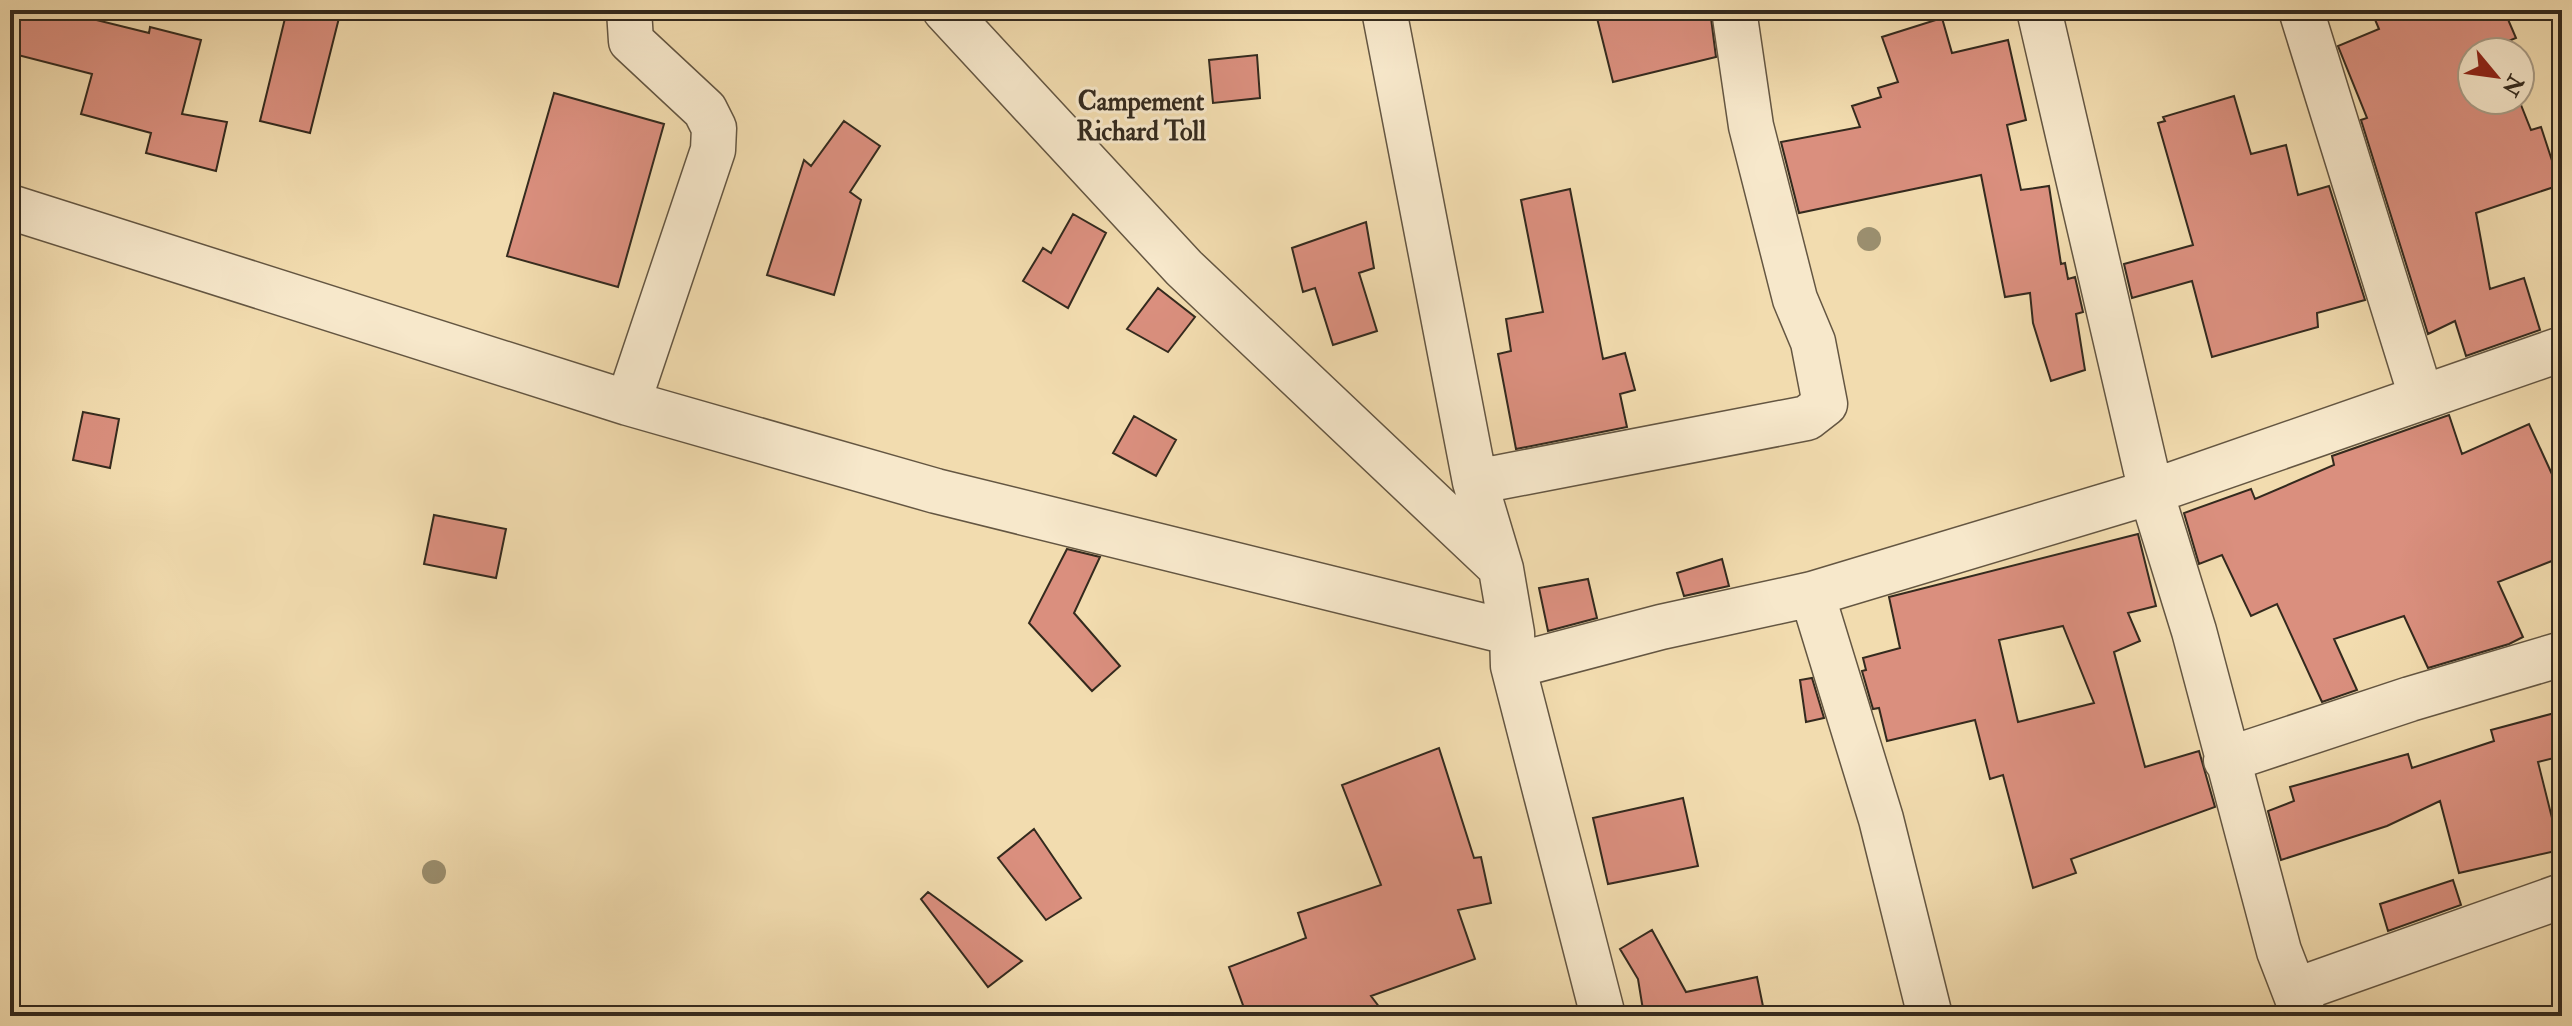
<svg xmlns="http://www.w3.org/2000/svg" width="2572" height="1026" viewBox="0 0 2572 1026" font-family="'IM FELL Double Pica',serif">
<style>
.building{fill:#da8f7e;stroke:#342a1e;stroke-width:2;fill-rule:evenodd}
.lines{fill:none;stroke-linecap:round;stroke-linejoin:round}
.minor-casing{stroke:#645642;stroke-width:47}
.minor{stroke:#f7e8cb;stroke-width:44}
.tree{fill:#9b8f6f}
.labels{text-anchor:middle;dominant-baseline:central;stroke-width:6;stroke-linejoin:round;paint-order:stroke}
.neighbourhood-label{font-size:26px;font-weight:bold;fill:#342a1e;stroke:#f7e8cb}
</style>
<rect width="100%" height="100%" fill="#f2dcaf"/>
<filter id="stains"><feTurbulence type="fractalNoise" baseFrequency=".0025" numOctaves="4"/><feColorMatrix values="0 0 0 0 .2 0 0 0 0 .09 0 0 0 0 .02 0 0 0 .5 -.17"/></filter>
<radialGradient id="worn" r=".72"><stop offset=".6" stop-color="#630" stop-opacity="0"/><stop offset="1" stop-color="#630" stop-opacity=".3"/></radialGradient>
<path class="building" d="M10 10H56L149 33 150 27 201 40 182 114 227 122 216 171 146 153 151 133 81 114 92 74 10 53Z
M287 10H341L310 133 260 121Z
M1595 10H1710L1716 57 1613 82Z
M2371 10H2504L2516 38 2496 46 2499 52H2472V100H2519L2531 130 2541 127 2560 185 2476 213 2490 289 2524 278 2540 330 2466 356 2455 321 2428 334 2361 120 2367 118 2338 46 2379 29Z
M1942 18 1952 53 2008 40 2026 120 2007 125 2021 190 2049 186 2061 264 2065 263 2068 279 2075 277 2083 312 2076 314 2085 370 2051 381 2033 323 2030 293 2005 297 1981 175 1799 213 1781 142 1860 127 1852 106 1881 97 1878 88 1898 82 1882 37Z
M1257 55 1260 98 1213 103 1209 60Z
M554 93 664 124 618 287 507 256Z
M2234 96 2251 154 2286 145 2298 195 2329 186 2365 300 2317 313 2318 327 2212 357 2192 281 2132 298 2124 264 2193 245 2158 123 2165 121 2163 117Z
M844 121 880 146 850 192 861 200 834 295 767 275 804 160 811 166Z
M1570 189 1603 359 1625 353 1635 390 1620 394 1627 427 1516 449 1498 354 1511 351 1506 319 1543 312 1521 200Z
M1073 214 1106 233 1068 308 1023 281 1043 248 1051 253Z
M1366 222 1374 268 1359 273 1377 331 1333 345 1315 288 1303 292 1292 248Z
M1158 288 1195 317 1168 352 1127 329Z
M83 412 119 419 110 468 73 460Z
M2449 415 2462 454 2529 424 2562 496V557L2498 582 2523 637 2509 644 2428 668 2404 616 2334 639 2357 690 2322 702 2277 604 2251 616 2222 555 2199 564 2184 513 2251 489 2255 499 2334 465 2332 456Z
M1134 416 1176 440 1156 476 1113 453Z
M434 515 506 529 496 578 424 564Z
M2138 534 2156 606 2128 613 2140 641 2114 652 2145 767 2199 751 2215 807 2071 859 2076 873 2033 888 2003 775 1990 779 1975 720 1887 741 1879 708 1873 709 1862 671 1866 670 1863 658 1900 648 1889 597ZM2063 626 2094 703 2018 722 1999 640Z
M1067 549 1100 557 1074 613 1120 666 1092 691 1029 623Z
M1722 559 1729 586 1684 596 1677 573Z
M1588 579 1597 618 1548 631 1539 588Z
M1812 678 1824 718 1806 722 1800 680Z
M2562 711V756L2538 762 2560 850 2459 873 2440 801 2387 826 2281 860 2268 811 2294 801 2290 787 2408 754 2412 768 2494 741 2491 730Z
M1439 748 1474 858 1481 857 1491 903 1458 910 1475 959 1371 996 1386 1016H1247L1229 967 1306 938 1298 913 1381 885 1342 785Z
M1683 798 1698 866 1608 884 1593 818Z
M1034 829 1081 898 1046 920 998 858Z
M2453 880 2461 905 2388 931 2380 904Z
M928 892 1022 961 988 987 921 899Z
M1652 930 1686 992 1757 977 1765 1016H1644L1638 979 1620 949Z"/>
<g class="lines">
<g class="minor-casing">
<path id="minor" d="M945 10 1184 268 1500 567
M1384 10 1475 482 1501 569 1512 633 1513 666 1603 1016
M2039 10 2151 492 2194 631 2279 951 2304 1016
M2301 10 2421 396
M10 207 628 403 936 491 1512 633
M628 403 713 150 714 128 705 110 631 41 629 10
M1475 482 1807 418 1825 404 1813 342 1795 299 1751 126 1734 10
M1812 594 1881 819 1930 1016
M1513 666 1661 627 1812 594 2151 492 2562 349
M2226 760 2410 699 2562 654
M2297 990 2562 896"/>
</g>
<use href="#minor" class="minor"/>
</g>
<g class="tree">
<circle cx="1869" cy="239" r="12"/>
<circle cx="434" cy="872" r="12"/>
</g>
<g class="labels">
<g class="neighbourhood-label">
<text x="1141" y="102">Campement<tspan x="1141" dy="30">Richard Toll</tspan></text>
</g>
</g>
<rect width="2572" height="1026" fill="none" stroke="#f2dcaf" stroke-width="40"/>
<rect x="12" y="12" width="2548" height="1002" fill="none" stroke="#342a1e" stroke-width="4"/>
<rect x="20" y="20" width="2532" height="986" fill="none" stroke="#342a1e" stroke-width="2"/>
<g transform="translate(2496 76) rotate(119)"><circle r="38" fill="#f7e8cb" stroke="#a99c86" stroke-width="2"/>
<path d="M0-6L14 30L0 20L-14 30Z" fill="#8f2418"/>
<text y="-12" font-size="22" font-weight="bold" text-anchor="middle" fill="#342a1e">N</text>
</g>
<rect width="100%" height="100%" filter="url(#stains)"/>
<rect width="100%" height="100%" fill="url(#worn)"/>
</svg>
